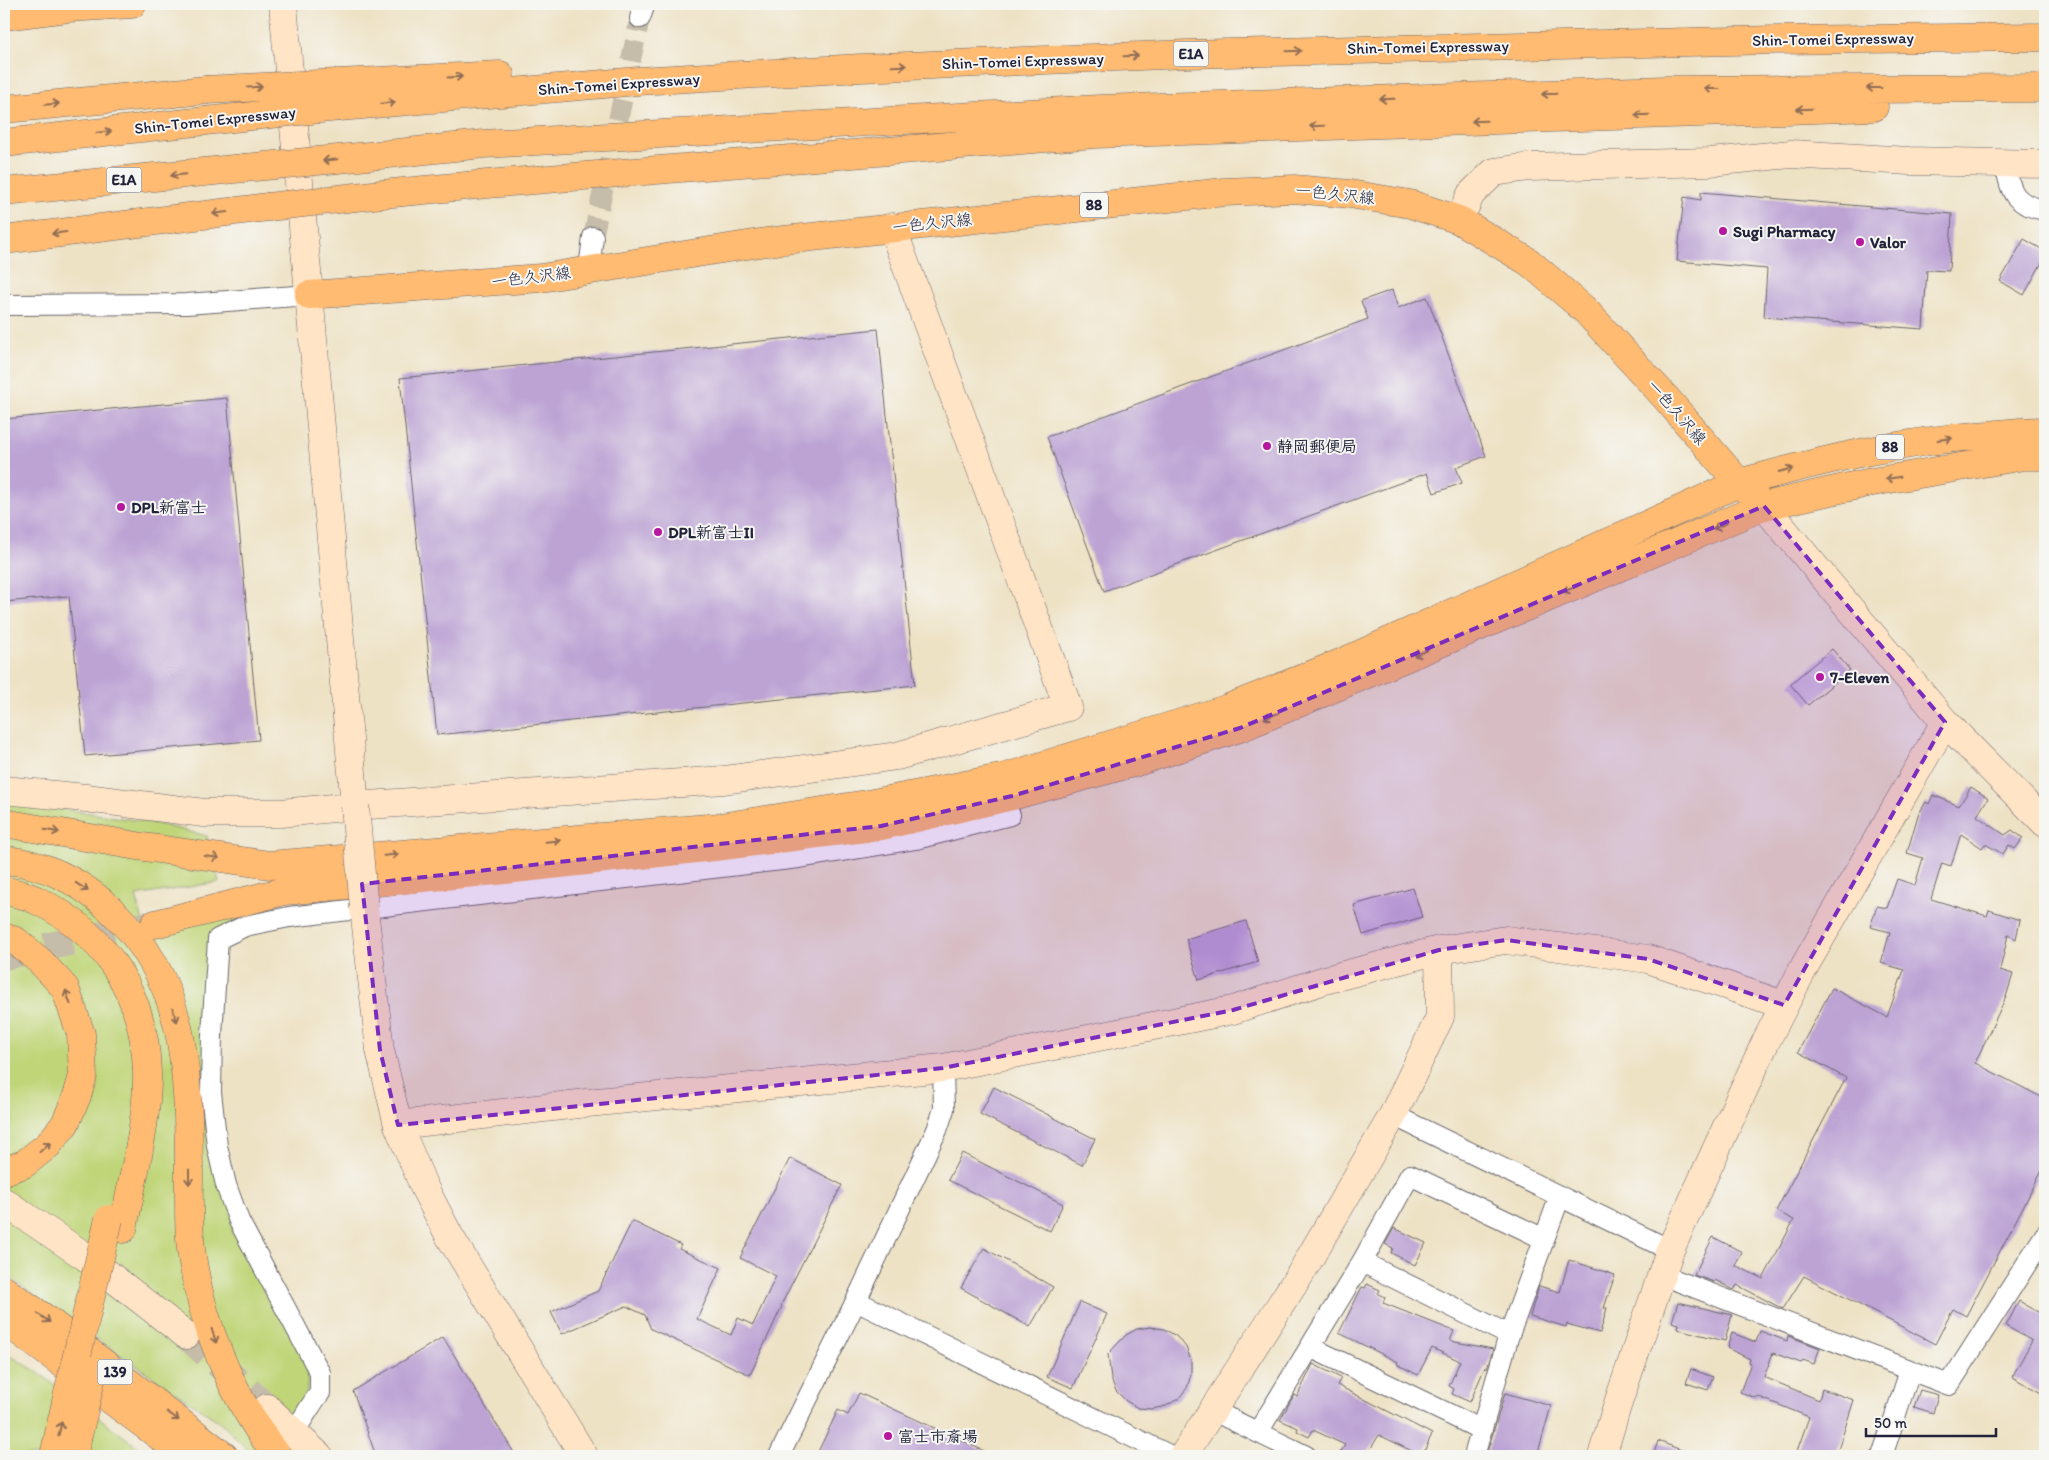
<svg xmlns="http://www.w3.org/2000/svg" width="2049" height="1460" viewBox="0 0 2049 1460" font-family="Itim,'Klee One',sans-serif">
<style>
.green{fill:#c0d578;stroke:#717c5a}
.building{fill:#bca3d4}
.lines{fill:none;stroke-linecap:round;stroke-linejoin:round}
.street-tunnel{stroke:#c5bca9;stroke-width:20;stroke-dasharray:20 10;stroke-linecap:butt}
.secondary-tunnel{stroke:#c5bca9;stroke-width:28;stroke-dasharray:28 14;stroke-linecap:butt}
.highway-tunnel{stroke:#c5bca9;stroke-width:28;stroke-dasharray:28 14;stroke-linecap:butt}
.street-casing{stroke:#69656b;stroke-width:22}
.secondary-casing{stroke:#69656b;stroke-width:29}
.primary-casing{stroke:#69656b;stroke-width:29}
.highway-casing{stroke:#69656b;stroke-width:29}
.street{stroke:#fff;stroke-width:20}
.secondary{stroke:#ffe4c6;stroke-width:28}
.primary{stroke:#ffbb71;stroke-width:28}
.highway{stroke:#ffbb71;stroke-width:28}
.secondary-bridge-casing{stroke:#69656b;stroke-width:29;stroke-linecap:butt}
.highway-bridge-casing{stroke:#69656b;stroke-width:29;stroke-linecap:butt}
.secondary-bridge{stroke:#ffe4c6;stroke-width:28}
.highway-bridge{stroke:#ffbb71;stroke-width:28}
.oneway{stroke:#906e56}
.marked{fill:#7b2cbf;fill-opacity:0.2;stroke:#7b2cbf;stroke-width:4;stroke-dasharray:10 6;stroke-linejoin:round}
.poi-dot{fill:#b5179e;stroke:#f6f6f2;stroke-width:2}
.labels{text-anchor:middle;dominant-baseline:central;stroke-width:4;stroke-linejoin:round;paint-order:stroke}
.shield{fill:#f6f6f2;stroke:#626272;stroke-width:1}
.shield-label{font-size:15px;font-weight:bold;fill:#22223b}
.street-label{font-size:16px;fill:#22223b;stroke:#f6f6f2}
.poi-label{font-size:16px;font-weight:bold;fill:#22223b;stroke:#f6f6f2;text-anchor:start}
</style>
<rect width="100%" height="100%" fill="#f6f6f2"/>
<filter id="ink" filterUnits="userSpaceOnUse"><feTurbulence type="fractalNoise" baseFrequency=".02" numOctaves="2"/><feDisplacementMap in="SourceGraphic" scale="10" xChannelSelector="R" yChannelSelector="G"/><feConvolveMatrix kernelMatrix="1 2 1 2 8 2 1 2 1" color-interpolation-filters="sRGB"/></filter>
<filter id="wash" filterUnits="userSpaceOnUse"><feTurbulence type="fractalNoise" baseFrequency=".0096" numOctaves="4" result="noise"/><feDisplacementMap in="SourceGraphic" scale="20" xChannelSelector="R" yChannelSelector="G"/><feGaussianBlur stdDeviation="1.12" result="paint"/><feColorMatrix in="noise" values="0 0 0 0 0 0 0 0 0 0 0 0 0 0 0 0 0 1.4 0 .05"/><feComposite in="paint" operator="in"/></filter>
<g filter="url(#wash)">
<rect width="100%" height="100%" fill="#eee2c5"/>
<path class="green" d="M4 800 154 823 207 836 219 882 136 896 144 926 235 909 238 919 218 940 217 1146 309 1354 305 1419 276 1456H253L224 1425 48 1306 4 1273Z
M4 1352 39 1373 150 1456H4Z"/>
<g id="blocks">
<path class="building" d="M1701 192 1952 214 1949 271 1927 270 1923 329 1764 317 1767 269 1677 261 1684 197 1701 200Z
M2024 239 2045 251V257L2024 295 2000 281Z
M1392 290 1398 308 1427 297 1486 456 1456 467 1462 483 1434 493 1427 473 1104 591 1047 437 1368 319 1361 301Z
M878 329 915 685 437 735 400 378Z
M227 398 259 740 85 756 69 596 4 602V419Z
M1832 649 1850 670 1808 705 1790 684Z
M1971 787 1988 798 1977 816 2005 835 2012 830 2023 838 2015 849 2009 845 2003 854 1985 844 1982 848 1961 834 1951 866 1942 863 1931 899 1987 916 1989 910 2020 920 2016 939 2008 935 2000 970 2013 974 2006 997 1975 1063 2045 1099V1165L1966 1316 1953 1309 1935 1344 1804 1276 1783 1309 1737 1285 1734 1290 1715 1280 1714 1282 1694 1275 1713 1237 1742 1252 1735 1265 1763 1279 1794 1220 1776 1211 1846 1078 1798 1052 1832 988 1887 1017 1904 970 1881 963 1890 932 1870 927 1877 906 1887 908 1897 879 1915 885 1923 858 1907 853 1918 815 1926 802 1929 804 1933 795 1959 806Z
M1413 888 1422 917 1363 935 1354 905Z
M1246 921 1258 962 1199 980 1186 939Z
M994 1087 1095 1139 1082 1165 980 1114Z
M962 1153 1063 1204 1050 1231 948 1180Z
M790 1158 842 1185 781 1305 782 1306 750 1375 651 1329 645 1315 626 1306 562 1334 551 1312 598 1291 632 1221 681 1245 679 1249 721 1268 697 1319 731 1335 738 1318 753 1325 776 1276 740 1258Z
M1394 1228 1426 1243 1415 1265 1391 1253 1393 1248 1385 1244Z
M984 1248 1053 1287 1030 1327 961 1288Z
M1569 1260 1615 1275 1604 1308H1607L1600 1333 1567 1324 1566 1327 1530 1316 1539 1286 1560 1292Z
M1367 1284 1380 1290 1378 1294 1385 1297 1383 1303 1454 1331 1450 1341 1493 1349 1487 1368 1485 1367 1470 1402 1452 1394 1454 1389 1449 1386 1460 1361 1432 1348 1418 1375 1397 1364 1398 1362 1339 1333 1362 1287 1365 1288Z
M2019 1301 2045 1316V1395L2012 1377 2032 1341 2006 1326Z
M1080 1302 1107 1314 1073 1388 1047 1377Z
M1678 1302 1732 1315 1725 1341 1678 1329 1679 1324 1672 1322Z
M1150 1327 1164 1329 1176 1336 1186 1347 1191 1360V1374L1187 1388 1178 1399 1166 1406 1152 1409 1138 1408 1126 1401 1116 1391 1111 1379 1108 1354 1126 1335 1137 1329Z
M1760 1331 1787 1341 1788 1336 1820 1348 1814 1364 1803 1360 1801 1363 1773 1353 1764 1377 1819 1400 1822 1389 1854 1400 1836 1456H1804L1796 1454 1809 1417 1757 1396 1756 1398 1740 1392 1751 1363 1749 1362 1750 1359 1727 1348 1732 1333 1756 1342Z
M443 1337 516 1456H376L353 1391Z
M1313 1364 1341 1378 1337 1385 1432 1434 1422 1456 1379 1435 1366 1456H1338L1345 1445 1313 1430 1309 1437 1297 1431 1298 1428 1280 1420 1294 1395 1297 1397Z
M1691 1369 1713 1377 1708 1390 1686 1383Z
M1920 1390 1938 1395 1933 1413 1914 1407Z
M859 1393 995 1456H816L838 1410 848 1415Z
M1505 1393 1551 1406 1537 1456H1486Z
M1658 1441 1694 1455V1456H1653Z"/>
</g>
</g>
<g filter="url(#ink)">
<use href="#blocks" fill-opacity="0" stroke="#69656b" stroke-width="1"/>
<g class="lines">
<path class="street-tunnel" d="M593 237 640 18"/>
<path class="secondary-tunnel" d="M186 1335 267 1408"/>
<path class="highway-tunnel" d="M4 956 149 925"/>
<g class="street-casing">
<path id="street" d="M640 18 645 4
M2006 164C2009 192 2015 205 2045 210
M589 269 593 237
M4 305 186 304 309 295
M1393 1115 1670 1250
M1362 1262 1509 1335
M1662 1275 1949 1385 2045 1235
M856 1301 1171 1456
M1310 1347 1482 1430
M1214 1411 1306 1456
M1258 1432 1362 1262 1410 1175 1544 1239
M293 1433C304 1419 309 1406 320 1393V1373L239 1221 226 1185 217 1146 211 1092 212 1035 218 939 245 926 289 917 799 858 916 839 1010 815
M779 1456 856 1301 937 1130 944 1109 943 1068
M1474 1456 1509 1335 1560 1196
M1882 1456 1910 1371"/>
</g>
<g class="secondary-casing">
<path id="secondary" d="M283 4 355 806
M1459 220 1471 194 1494 172 1530 167 1710 162 1791 154 1909 161 2045 164
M1764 506 1945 722 2045 823
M4 790 86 798 204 813H281L355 806 724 780 897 756 1068 707 892 227
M364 908 380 1050 398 1125 424 1187 450 1237 584 1456
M398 1125 587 1103 943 1068 1233 1010 1325 980 1439 950 1506 940 1648 959 1784 1005
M4 1202 86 1257 186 1335
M267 1408 319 1456
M1183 1456 1301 1273 1393 1115 1440 1017 1439 950
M1602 1456 1617 1406 1670 1250 1766 1041 1804 967 1945 722"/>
</g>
<g class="primary-casing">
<path id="primary" d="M4 16 68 8 132 4
M309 295 541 278 766 242 1224 192 1294 189 1350 194 1410 204 1459 220 1529 262 1585 310 1665 397 1739 483 1764 506 1867 483 2024 456H2045
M1739 483C1822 460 1901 441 1988 435 2007 433 2026 431 2045 431"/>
</g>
<g class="highway-casing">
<path id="highway" d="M337 83 500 75
M339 107 638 81 861 68 1187 54 1775 40 2045 37
M4 109 206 90
M4 143 205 121
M379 155 483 144 1100 109 1665 90 2045 88
M4 192 244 168
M382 194 487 184 1095 134 1874 107
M4 240 268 207
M4 823 137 846 270 865 720 827 873 803 1006 777 1226 709 1343 662 1739 483
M4 860C44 863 79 881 109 908 188 980 188 1070 189 1170 189 1196 188 1223 191 1249 200 1321 233 1401 278 1456
M4 890C14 893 27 895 36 900 106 933 145 995 147 1072 148 1124 132 1179 123 1229
M155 924 284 891 496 871 723 846 881 826 1012 796 1137 762 1240 728 1764 506
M4 937 16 941 41 962 65 988 81 1034 83 1076 77 1096 65 1124 48 1145 24 1164 4 1171
M4 1290 49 1321 224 1456
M4 1320 186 1456
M54 1456 66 1402
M73 1456 84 1410"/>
</g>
<use href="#street" class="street"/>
<use href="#secondary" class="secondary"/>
<use href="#primary" class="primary"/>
<use href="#highway" class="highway"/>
<g class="secondary-bridge-casing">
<path id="secondary-bridge" d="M355 806 364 908"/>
</g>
<g class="highway-bridge-casing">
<path id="highway-bridge" d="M206 90 337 83
M205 121 339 107
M244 168 379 155
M268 207 382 194
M66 1402 109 1219
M84 1410 93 1370"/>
</g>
<use href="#secondary-bridge" class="secondary-bridge"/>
<use href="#highway-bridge" class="highway-bridge"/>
</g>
<defs><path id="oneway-shaft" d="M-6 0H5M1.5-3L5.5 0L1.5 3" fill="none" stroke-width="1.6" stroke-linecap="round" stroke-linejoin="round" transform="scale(1.25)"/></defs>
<g class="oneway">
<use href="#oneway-shaft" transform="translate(1294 51) rotate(-2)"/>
<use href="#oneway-shaft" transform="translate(1131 56) rotate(-2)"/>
<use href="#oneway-shaft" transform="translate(899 66) rotate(-2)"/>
<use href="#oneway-shaft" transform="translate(455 77) rotate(-3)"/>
<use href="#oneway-shaft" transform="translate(255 87) rotate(-3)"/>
<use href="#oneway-shaft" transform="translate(1874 88) rotate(180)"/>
<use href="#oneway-shaft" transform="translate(1712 89) rotate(180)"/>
<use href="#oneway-shaft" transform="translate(1549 94) rotate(178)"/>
<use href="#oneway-shaft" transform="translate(1387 99) rotate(178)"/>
<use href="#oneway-shaft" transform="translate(388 103) rotate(-5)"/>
<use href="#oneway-shaft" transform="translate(52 104) rotate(-5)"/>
<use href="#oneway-shaft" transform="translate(1804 109) rotate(178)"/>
<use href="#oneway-shaft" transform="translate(1642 115) rotate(178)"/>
<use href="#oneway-shaft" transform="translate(1479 121) rotate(178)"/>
<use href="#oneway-shaft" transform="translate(1317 126) rotate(178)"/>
<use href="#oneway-shaft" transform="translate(104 132) rotate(-6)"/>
<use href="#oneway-shaft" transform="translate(330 160) rotate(174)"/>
<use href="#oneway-shaft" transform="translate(178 175) rotate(174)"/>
<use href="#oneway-shaft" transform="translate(220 213) rotate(173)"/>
<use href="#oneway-shaft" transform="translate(59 233) rotate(173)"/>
<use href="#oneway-shaft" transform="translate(1945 439) rotate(-7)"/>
<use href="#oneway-shaft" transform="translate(1786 470) rotate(-15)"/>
<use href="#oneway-shaft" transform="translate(1893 478) rotate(170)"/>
<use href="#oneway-shaft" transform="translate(1720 526) rotate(157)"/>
<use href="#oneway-shaft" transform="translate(1570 589) rotate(157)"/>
<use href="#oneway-shaft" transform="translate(1421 653) rotate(157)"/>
<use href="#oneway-shaft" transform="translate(1271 716) rotate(158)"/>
<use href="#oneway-shaft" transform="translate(52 831) rotate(9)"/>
<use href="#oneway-shaft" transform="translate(553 841) rotate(-5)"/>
<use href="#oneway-shaft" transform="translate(391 855) rotate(-5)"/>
<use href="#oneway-shaft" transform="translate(212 857) rotate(8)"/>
<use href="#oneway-shaft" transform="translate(82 887) rotate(33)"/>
<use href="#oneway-shaft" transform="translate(68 997) rotate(-109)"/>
<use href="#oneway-shaft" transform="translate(175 1015) rotate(72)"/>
<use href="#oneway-shaft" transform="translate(45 1147) rotate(-43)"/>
<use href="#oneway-shaft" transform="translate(189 1177) rotate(90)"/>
<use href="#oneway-shaft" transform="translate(44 1318) rotate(35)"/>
<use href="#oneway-shaft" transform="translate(214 1336) rotate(72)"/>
<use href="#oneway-shaft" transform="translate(173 1416) rotate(37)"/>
<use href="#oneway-shaft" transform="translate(60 1429) rotate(-77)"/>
</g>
</g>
<path class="marked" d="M1764 506 1945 722 1784 1005 1648 959 1506 940 1439 950 1233 1010 943 1068 398 1125 380 1050 362 884 881 826 1012 796 1240 728Z"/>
<g class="poi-dot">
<circle cx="1723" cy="231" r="5"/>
<circle cx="1860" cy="242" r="5"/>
<circle cx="1267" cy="446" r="5"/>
<circle cx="121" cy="507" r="5"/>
<circle cx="658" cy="532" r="5"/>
<circle cx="1820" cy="677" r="5"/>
<circle cx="888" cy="1436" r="5"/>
</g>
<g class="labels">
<g class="shield">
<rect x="1173.5" y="41.5" width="35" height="25" rx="4"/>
<rect x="106.5" y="167.5" width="35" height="25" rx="4"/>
<rect x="1080" y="192.5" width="28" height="25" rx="4"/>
<rect x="1876" y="434.5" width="28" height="25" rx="4"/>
<rect x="97.5" y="1359.5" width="35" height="25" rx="4"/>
</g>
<g class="shield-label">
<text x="1191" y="54">E1A</text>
<text x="124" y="180">E1A</text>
<text x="1094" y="205">88</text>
<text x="1890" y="447">88</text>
<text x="115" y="1372">139</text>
</g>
<g class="street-label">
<text transform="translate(1833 39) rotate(-1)">Shin-Tomei Expressway</text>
<text transform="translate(1428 47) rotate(-1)">Shin-Tomei Expressway</text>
<text transform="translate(1023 61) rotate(-2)">Shin-Tomei Expressway</text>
<text transform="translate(619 84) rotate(-4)">Shin-Tomei Expressway</text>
<text transform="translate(215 120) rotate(-6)">Shin-Tomei Expressway</text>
<text transform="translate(1335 194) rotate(6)">一色久沢線</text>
<text transform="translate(932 223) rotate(-6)">一色久沢線</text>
<text transform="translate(531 277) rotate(-7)">一色久沢線</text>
<text transform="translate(1677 412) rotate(49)">一色久沢線</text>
</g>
<g class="poi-label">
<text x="1733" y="231">Sugi Pharmacy</text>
<text x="1870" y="242">Valor</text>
<text x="1277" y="446">静岡郵便局</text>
<text x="131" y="507">DPL新富士</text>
<text x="668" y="532">DPL新富士II</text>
<text x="1830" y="677">7-Eleven</text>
<text x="898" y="1436">富士市斎場</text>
</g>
</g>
<rect width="2049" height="1460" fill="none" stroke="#f6f6f2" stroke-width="20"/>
<path d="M1866 1428v8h130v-8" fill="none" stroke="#22223b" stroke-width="2.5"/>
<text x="1874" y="1428" font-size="15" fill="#22223b" stroke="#f6f6f2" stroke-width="4" paint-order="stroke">50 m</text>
</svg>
